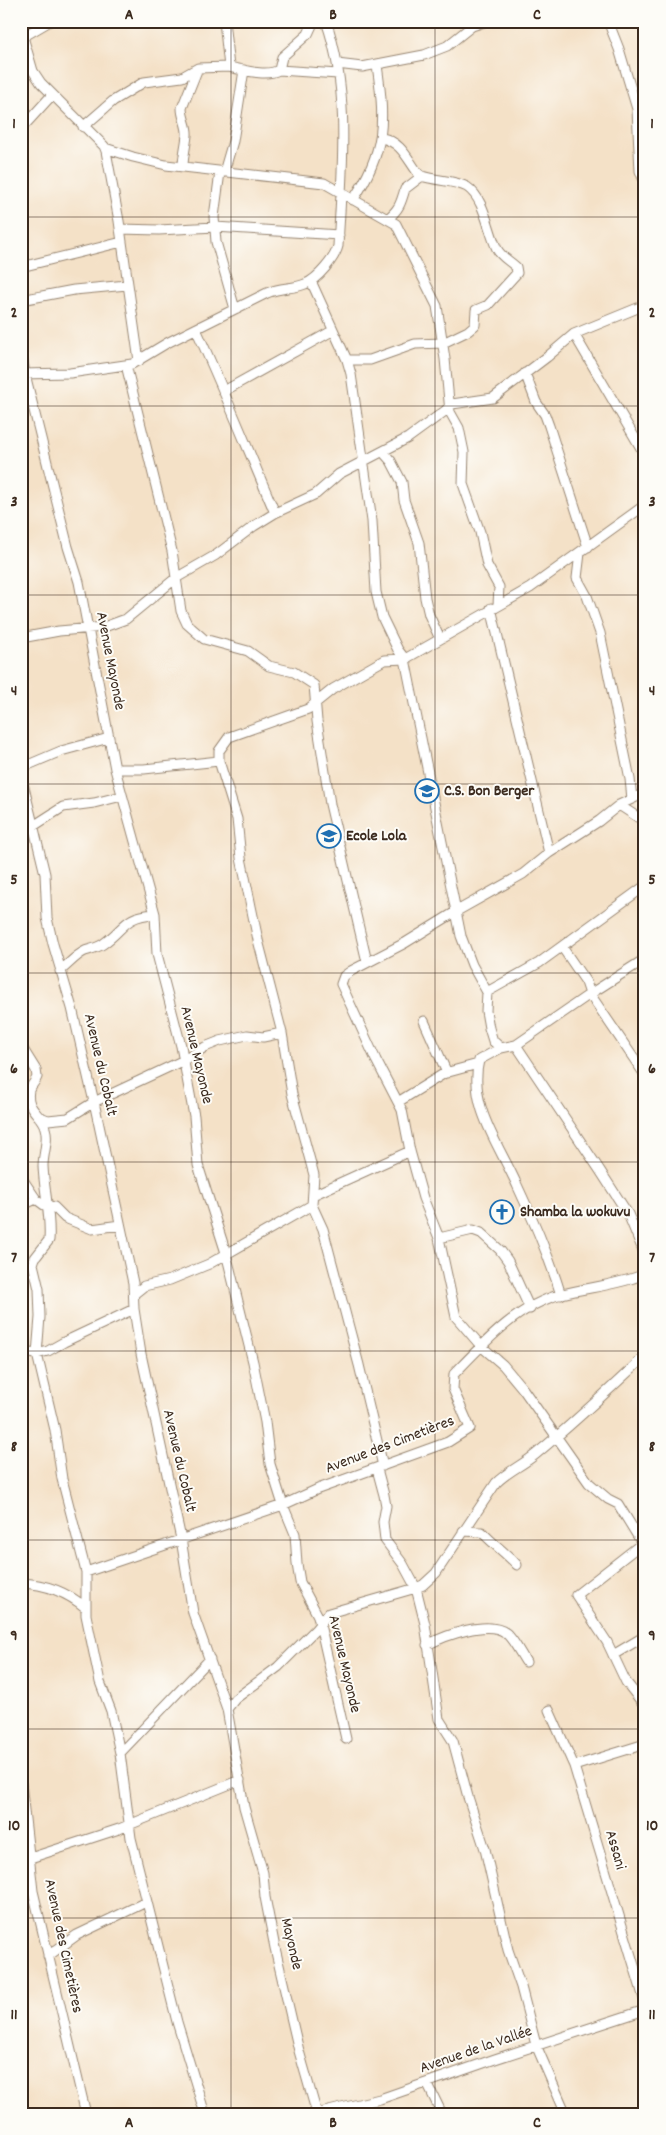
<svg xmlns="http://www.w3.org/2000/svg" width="666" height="2135" viewBox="0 0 666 2135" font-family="Dekko,sans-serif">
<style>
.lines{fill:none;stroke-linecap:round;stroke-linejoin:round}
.street-casing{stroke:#988672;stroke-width:11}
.street{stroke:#fff;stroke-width:9}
.grid{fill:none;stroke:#3b2a1e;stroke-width:1;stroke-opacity:0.55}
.labels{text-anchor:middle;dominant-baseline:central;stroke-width:4;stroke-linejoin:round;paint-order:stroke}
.street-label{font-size:16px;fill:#3b2a1e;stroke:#fdfcf7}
.poi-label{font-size:16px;font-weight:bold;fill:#3b2a1e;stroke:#fdfcf7;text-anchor:start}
.neatline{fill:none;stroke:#3b2a1e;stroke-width:2}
.grid-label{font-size:16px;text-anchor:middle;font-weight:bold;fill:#3b2a1e}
</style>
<rect width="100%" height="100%" fill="#fdfcf7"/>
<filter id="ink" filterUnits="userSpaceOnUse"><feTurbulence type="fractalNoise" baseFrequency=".02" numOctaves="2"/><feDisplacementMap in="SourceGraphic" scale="10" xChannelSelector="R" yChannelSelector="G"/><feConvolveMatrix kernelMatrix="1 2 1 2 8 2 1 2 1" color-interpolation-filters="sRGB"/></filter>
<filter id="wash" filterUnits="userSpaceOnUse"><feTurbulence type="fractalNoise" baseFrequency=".0096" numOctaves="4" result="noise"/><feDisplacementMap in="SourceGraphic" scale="20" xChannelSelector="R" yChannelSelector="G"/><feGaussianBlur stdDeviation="1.12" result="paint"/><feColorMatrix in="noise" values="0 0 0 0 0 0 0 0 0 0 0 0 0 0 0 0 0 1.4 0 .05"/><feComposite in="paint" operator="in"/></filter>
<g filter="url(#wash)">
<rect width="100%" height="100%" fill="#f4e1c7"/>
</g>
<g filter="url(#ink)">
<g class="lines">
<g class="street-casing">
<path id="street" d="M224 21 229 67C244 70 266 77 279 70L282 57 308 34 314 21
M608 21 619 49 637 109 640 171 645 183
M23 37 33 71 41 83 104 146 106 151 119 221 139 361
M21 38 50 21
M337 64 362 67 424 55 447 46 472 26 487 21
M279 70 338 74
M83 127 113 101 144 82 182 77 198 68 229 67
M21 129 52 95
M105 148 133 157 166 165 324 183 396 224 437 306 445 359 450 412 459 428 464 452 463 484 480 532 487 565 499 587 498 605
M183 167C183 156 186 146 187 135 188 126 182 118 182 108L198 68
M220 172 214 217 216 242 235 309
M224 172 233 141 244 70
M353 200C386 151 385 121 377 65
M387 219C399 210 401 203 405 189L422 176
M120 229 159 230 215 227 339 235
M21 267 122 242
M311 281 347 360 351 374 372 521 376 592 382 617 398 650 405 659 461 936 472 965 487 992 486 1011 489 1028 493 1041 501 1048 516 1045 590 994 645 1075
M21 300 74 290 127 285
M196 329C224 390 249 452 275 513
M574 334 645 455
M21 349 25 374 68 547 79 582 115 769 155 914 157 954 181 1046 194 1116 198 1165 226 1253 253 1362 265 1422 270 1464 283 1505 295 1534 297 1564 300 1582 318 1616 346 1739
M347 360H370L415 344 443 343 468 331 475 325 476 310 488 305 517 273 516 267C510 261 501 257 497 249 488 231 485 199 467 187 454 180 436 181 422 176L418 173C407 158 401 142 382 138
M126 365 172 551 181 611 187 624 204 639 248 651 269 666 294 672 314 685 317 721 330 804 367 962
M525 373 536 402 545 415 549 426 588 547
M21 374 70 373 132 364 167 343 267 293C281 287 293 289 305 284 318 279 335 258 338 246 342 172 351 92 326 21
M224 391 332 331
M383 452 391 461 402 482 404 500 419 543 425 598 429 615 440 639
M580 553 577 578 587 596 600 633 630 779 632 799
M491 608 549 853
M21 638 59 631 104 627 126 619 176 578 216 555 254 526 275 513 316 494 339 474 408 438 445 411 452 404 493 398 547 357 574 334 645 305
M21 768 61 751 109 738
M115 769H144L219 761
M21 775 45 874 47 918 53 944 72 1008 94 1102 133 1283 134 1309 141 1354 181 1539 193 1613 227 1709 244 1807 263 1873 265 1897 275 1948 299 2051 317 2114
M619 805 645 822
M21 834 63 807 94 803 122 796
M562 947 586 982 590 994 645 959
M60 971C68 965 76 955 85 951 91 949 97 948 103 944 126 928 123 916 155 914
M487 992 539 963 645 886
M424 1021 447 1073
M516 1045 599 1169 628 1214 645 1255
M21 1046 36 1070 37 1077C35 1083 31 1085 29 1090 25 1110 42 1114 45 1128 49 1140 43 1154 43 1166 44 1191 51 1215 49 1240L35 1258 33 1264 39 1289 40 1317 37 1354 55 1430 62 1479 86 1572V1615L100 1682 111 1711 120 1753 131 1838 177 2022 205 2114
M501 1048 479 1060C468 1106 500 1146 517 1185 534 1221 549 1256 561 1295
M398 1102 445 1073 478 1064
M38 1116 48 1120 68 1118 94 1102 184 1060 205 1047 220 1041 247 1035 263 1037 282 1033
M21 1177 36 1199 44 1205 54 1207 65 1218 92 1229 120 1225
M313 1195 410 1151
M21 1206 36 1199
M439 1238 473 1230 481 1233 500 1250 508 1261 530 1309
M134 1294 144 1286 170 1280 209 1264 312 1205
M21 1352 37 1354 48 1351 64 1342 134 1309
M383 1466 359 1365 323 1229 312 1205 314 1175 292 1094 282 1033 258 940 241 858 237 819 219 761V751L229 737 308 709 333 689 384 660 405 659 530 588 645 505
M377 1469 384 1495 386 1506 383 1522 385 1540 403 1564 416 1588 425 1624 439 1719 453 1741 468 1797 485 1849 508 1950 521 1987 536 2045 566 2114
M463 1531 482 1532C493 1544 506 1553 517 1565
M645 1541 576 1595 607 1642 626 1682 645 1706
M642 1543 618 1504 608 1499 589 1483 523 1389 503 1365 481 1346 456 1317 439 1238 423 1198 410 1151 402 1110 376 1060 341 984 344 976 351 971 405 943 457 911 523 874 549 853 599 821 619 805 645 793
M86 1572 283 1505 318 1489 448 1442 470 1428 453 1389 454 1374C484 1343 518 1305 562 1294 590 1287 618 1285 645 1274
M21 1583C46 1584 67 1592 86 1608
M427 1645C444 1636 488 1619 506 1633 514 1640 520 1653 526 1662
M613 1655 645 1636
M227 1709 235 1699 278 1667 315 1630 329 1613 416 1588 423 1585 436 1573 496 1483C508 1471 523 1465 536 1454 574 1423 609 1390 645 1356
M549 1710 574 1766 645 2002
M120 1753 210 1659
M574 1766 645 1744
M21 1783 33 1891 86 2114
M21 1861 119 1829 240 1780
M48 1956 77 1935 146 1902
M427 2083 442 2114
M316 2114 380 2099 495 2059 645 2010"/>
</g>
<use href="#street" class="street"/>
</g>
</g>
<path class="grid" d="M231 21V2114M435 21V2114M21 217H645M21 406H645M21 595H645M21 784H645M21 973H645M21 1162H645M21 1351H645M21 1540H645M21 1729H645M21 1918H645"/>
<defs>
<g id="school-ring" transform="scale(1.25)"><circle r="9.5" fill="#fdfcf7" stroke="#1f6fb2" stroke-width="1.5"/><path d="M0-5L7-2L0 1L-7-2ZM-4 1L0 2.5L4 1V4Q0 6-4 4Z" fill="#1f6fb2"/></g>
<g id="church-ring" transform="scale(1.25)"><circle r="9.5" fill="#fdfcf7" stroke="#1f6fb2" stroke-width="1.5"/><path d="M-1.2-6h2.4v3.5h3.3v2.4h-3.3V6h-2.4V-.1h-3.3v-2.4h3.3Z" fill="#1f6fb2"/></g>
</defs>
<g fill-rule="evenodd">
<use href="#school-ring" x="427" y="791"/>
<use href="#school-ring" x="329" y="836"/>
<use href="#church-ring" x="502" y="1212"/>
</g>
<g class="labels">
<g class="street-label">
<text transform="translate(110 661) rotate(79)">Avenue Mayonde</text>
<text transform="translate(196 1055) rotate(77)">Avenue Mayonde</text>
<text transform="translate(100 1065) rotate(77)">Avenue du Cobalt</text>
<text transform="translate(390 1445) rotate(-21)">Avenue des Cimetières</text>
<text transform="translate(179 1461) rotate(77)">Avenue du Cobalt</text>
<text transform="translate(344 1664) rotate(77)">Avenue Mayonde</text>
<text transform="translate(615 1850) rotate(74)">Assani</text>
<text transform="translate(291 1944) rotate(77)">Mayonde</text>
<text transform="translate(63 1946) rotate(78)">Avenue des Cimetières</text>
<text transform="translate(476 2050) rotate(-19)">Avenue de la Vallée</text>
</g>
<g class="poi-label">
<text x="444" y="791">C.S. Bon Berger</text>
<text x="346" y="836">Ecole Lola</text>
<text x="520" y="1212">Shamba la wokuvu</text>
</g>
</g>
<rect width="666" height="2135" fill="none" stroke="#fdfcf7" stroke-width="55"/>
<rect x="28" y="28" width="610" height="2080" class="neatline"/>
<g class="grid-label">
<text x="129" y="19">A</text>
<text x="333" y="19">B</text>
<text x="537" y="19">C</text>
<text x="14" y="128">1</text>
<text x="652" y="128">1</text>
<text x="14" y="317">2</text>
<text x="652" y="317">2</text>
<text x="14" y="506">3</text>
<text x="652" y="506">3</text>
<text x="14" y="695">4</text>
<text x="652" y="695">4</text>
<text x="14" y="884">5</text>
<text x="652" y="884">5</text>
<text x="14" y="1073">6</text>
<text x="652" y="1073">6</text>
<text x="14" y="1262">7</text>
<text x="652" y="1262">7</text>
<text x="14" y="1451">8</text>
<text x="652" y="1451">8</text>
<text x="14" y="1640">9</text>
<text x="652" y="1640">9</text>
<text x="14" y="1830">10</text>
<text x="652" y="1830">10</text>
<text x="14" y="2019">11</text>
<text x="652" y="2019">11</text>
<text x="129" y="2127">A</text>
<text x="333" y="2127">B</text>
<text x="537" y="2127">C</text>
</g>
</svg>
